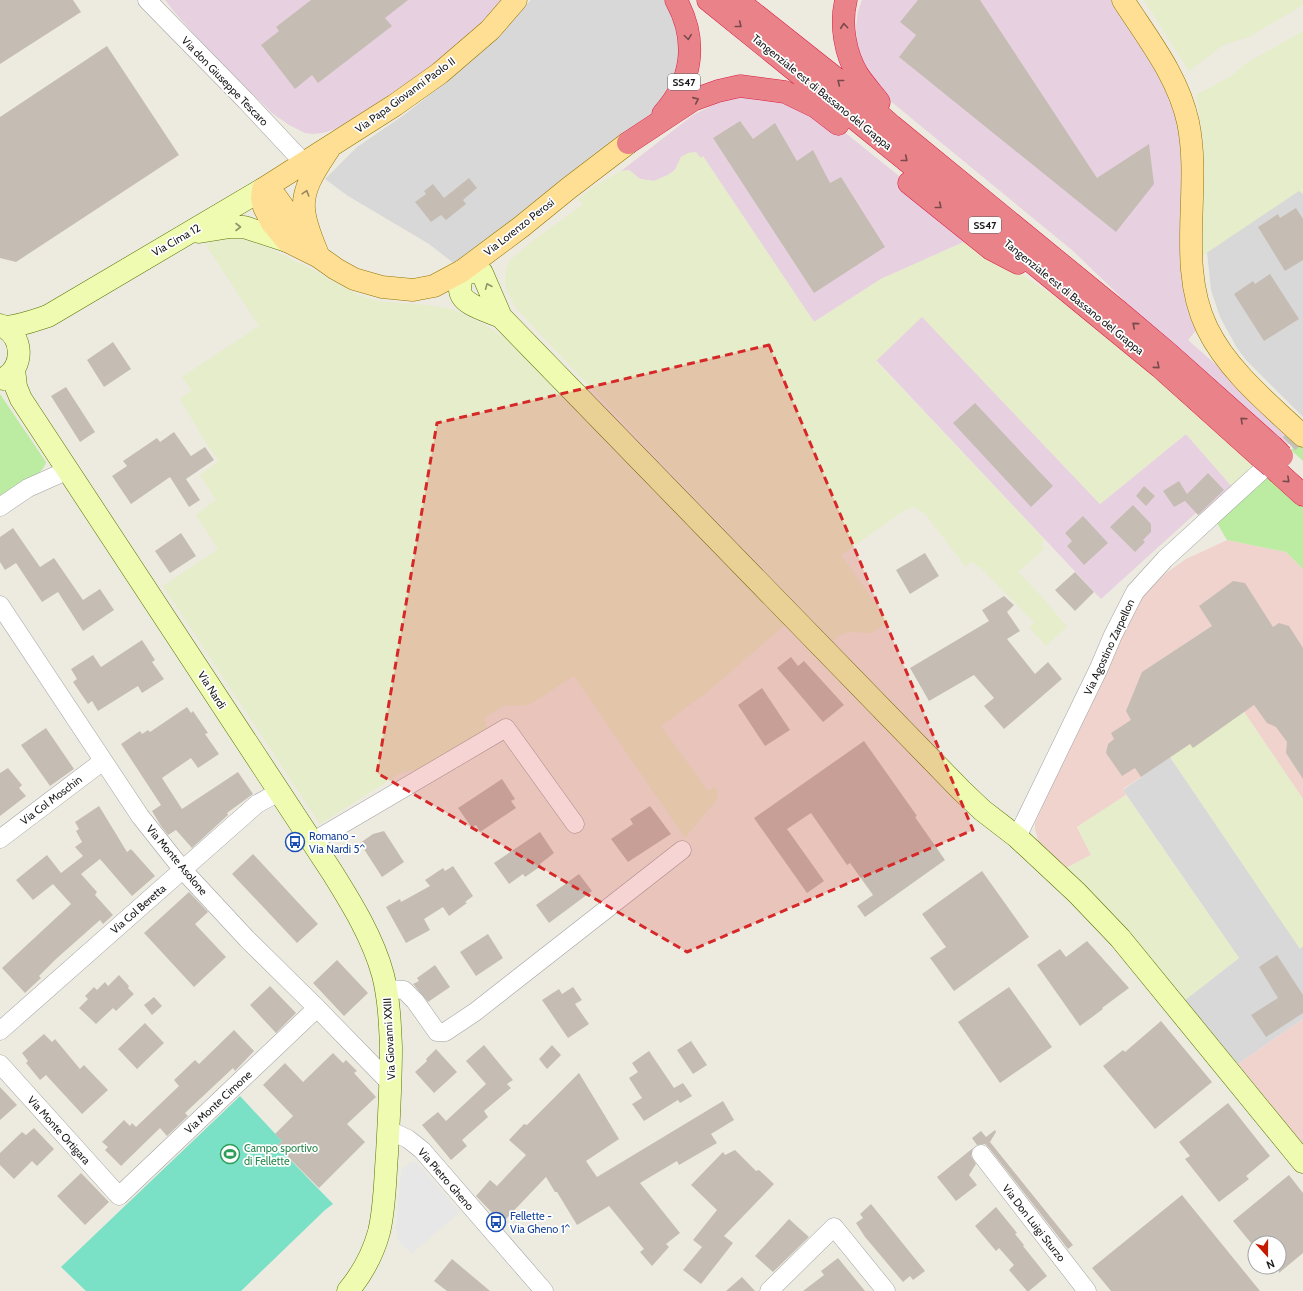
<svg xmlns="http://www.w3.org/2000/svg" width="1303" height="1291" viewBox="0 0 1303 1291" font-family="Cabin,sans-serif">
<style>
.residential{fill:#d9d8d8}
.commercial{fill:#f0d3cd}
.industrial{fill:#e7d1e0}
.farmland{fill:#e6edca}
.grass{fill:#bceba2}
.pitch{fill:#7ae0c6}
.parking{fill:#e7e7e7}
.building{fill:#c5bdb3}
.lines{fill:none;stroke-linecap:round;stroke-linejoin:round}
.street-tunnel{stroke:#c3c1b9;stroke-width:18;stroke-dasharray:18 9;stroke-linecap:butt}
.street-casing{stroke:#a2a2a2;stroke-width:19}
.secondary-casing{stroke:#587301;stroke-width:23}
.primary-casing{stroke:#927500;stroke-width:23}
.highway-casing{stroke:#db1d45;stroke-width:23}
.street{stroke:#fff;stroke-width:18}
.secondary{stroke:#eefbb0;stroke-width:22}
.primary{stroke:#ffdf93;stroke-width:22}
.highway{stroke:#e98389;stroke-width:22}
.highway-bridge-casing{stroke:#db1d45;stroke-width:23;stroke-linecap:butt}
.highway-bridge{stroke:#e98389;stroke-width:22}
.oneway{stroke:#784a4c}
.oneway2{stroke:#98875d}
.oneway3{stroke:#8f966d}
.marked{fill:#d62828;fill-opacity:0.2;stroke:#d62828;stroke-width:3;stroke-dasharray:8 5;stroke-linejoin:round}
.labels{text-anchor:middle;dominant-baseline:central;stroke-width:3.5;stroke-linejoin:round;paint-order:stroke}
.shield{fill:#fff;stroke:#5f5f5f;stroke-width:1}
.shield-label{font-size:10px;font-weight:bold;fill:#1b1b1b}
.street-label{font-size:11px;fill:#1b1b1b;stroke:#fff}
.transit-label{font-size:11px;fill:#164399;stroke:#fff;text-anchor:start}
.leisure-label{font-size:11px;fill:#27864d;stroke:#fff;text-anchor:start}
</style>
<rect width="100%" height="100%" fill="#edebe0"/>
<path class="residential" d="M531 0H674L684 21 675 101 456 265 429 244 348 196 325 179 357 147 404 115 451 78 488 44Z
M1303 180V417L1246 360 1237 348 1220 317 1211 290 1207 252Z
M1170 757 1300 948 1303 946V1019L1238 1064 1185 1000 1239 958 1123 790Z"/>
<path class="commercial" d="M1227 540 1286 552 1303 569V799L1242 709 1123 789 1126 795 1077 827 1091 855 1066 868 1039 844 1035 829V823L1074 735 1133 611 1146 592 1166 573 1186 559Z
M1303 1019V1145L1238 1064Z"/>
<path class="industrial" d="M165 0H509L442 63 405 84 345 125 336 129 323 133 313 134 305 133 289 125 272 113 210 52 176 14Z
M862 0H1114L1162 74 1183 140 1198 328 1188 340 1297 436 1286 446 1156 331 1073 251 877 90 857 50 856 26 858 11Z
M740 97 782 98 832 122 975 237 881 279 814 322 703 157 701 158 681 157 675 170 668 175 654 181 640 179 629 170 621 171 693 115 717 103Z
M922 316 1100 504 1186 434 1235 490 1202 516 1197 512 1101 599 876 360Z"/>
<path class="farmland" d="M1144 0H1303V5L1249 37 1223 45 1189 71Z
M1303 31V194L1299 191 1202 256 1203 138 1196 95 1233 75 1245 64Z
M696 152 701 158 703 156 814 322 881 279 975 237 1014 269 1096 325 1259 465 1235 490 1186 434 1100 504 922 317 876 361 1045 540 1041 545 1044 549 1018 572 1042 597 1067 627 1046 646 1029 627 1034 622 982 569 973 562 965 566 925 514 914 507 905 510 841 555 889 622 871 633 850 632 840 635 833 641 647 448 516 308 508 293 505 282 506 270 509 261 536 238 583 205 578 199 593 187 621 171 629 170 640 179 654 181 668 175 675 170 681 157 688 153Z
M226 237 244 239 261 244 313 270 357 294 377 301 426 305 452 309 485 325 508 340 786 624 706 693 661 726 708 791 715 787 718 795 716 801 702 817 685 838 574 676 529 705 503 706 484 718 486 724V729L429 767 402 772 320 824 163 586 218 549 196 515 216 500 200 475 219 461 206 443 180 399 192 390 182 377 259 326 206 245 215 239Z
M1242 709 1303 799V946L1300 949 1170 757Z
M1126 795 1239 958 1185 1000 1135 941 1066 868 1091 855 1077 827Z"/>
<path class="grass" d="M0 394 46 462C44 475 11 492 0 500Z
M1302 440 1303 442V461L1291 450Z
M1267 472 1303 506V569L1286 552 1227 540 1214 518Z"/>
<path class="pitch" d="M240 1096 282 1141 277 1146 333 1204 325 1210 241 1291H86L61 1267Z"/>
<path class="parking" d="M411 1162H415L422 1168 460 1212 412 1253 400 1243 398 1239 396 1228 401 1170Z"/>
<path class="building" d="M0 0H73L81 12 0 64Z
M311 0H408L385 18 392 26 318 83 312 75 295 89 261 45 279 31 276 27Z
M918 0H980L1097 178 1149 144 1154 184 1116 232 899 57 916 35 900 22Z
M107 46 179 155 16 262 0 258V117Z
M740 121 753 139 775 123 797 161 813 150 830 183 841 177 885 247 814 293 713 138Z
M469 178 477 188 463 200 466 204 446 220 441 215 431 222 415 202 426 194 424 191 433 184 444 198Z
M1296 208 1303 219V260L1285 271 1258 227 1278 214 1280 218Z
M1270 274 1299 319 1264 341 1234 294 1253 281 1255 284Z
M113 342 131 369 104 387 87 360Z
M66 387 95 432 80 442 51 396Z
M975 403 1053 486 1031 507 953 423Z
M174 432 191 456 205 447 214 460 186 479 200 500 189 507 170 477 131 504 112 476 127 466 123 461 157 438 160 442Z
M1208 473 1224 490 1198 515 1185 501 1174 507 1163 491 1179 481 1187 494Z
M1144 486 1155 496 1146 506 1136 496Z
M1133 505 1151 524V532L1143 540 1145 542 1135 552 1110 527Z
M1083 516 1108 543 1084 565 1067 546 1072 541 1065 533Z
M13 528 40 567 54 558 83 600 100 589 114 610 83 631 58 592 42 602 16 563 5 570 0 562V537Z
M181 533 196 556 170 573 155 551Z
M925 553 939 576 910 594 896 570Z
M1075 572 1094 592 1075 611 1055 590Z
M1233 581 1245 583 1273 627 1279 623 1289 626 1303 648V779L1286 753 1287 742 1276 727 1267 723 1254 705 1193 748 1190 744 1141 777 1135 768 1122 776 1106 753 1108 744 1114 739 1111 733 1131 720 1126 711 1142 672 1212 626 1199 606Z
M1004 596 1014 605 1007 612 1020 631 1007 639 1035 674 1048 662 1062 679 1004 729 984 706 994 698 974 675 929 701 910 668 989 621 982 610Z
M142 640 155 660 152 662 164 679 142 693 138 686 98 711 92 701 88 704 73 682 77 679 71 669 93 655 101 667Z
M791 657 798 666 804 661 844 705 823 722 777 668Z
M762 688 790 730 765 746 738 705Z
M187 707 191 713 193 711 208 733 205 734 219 754 198 768 191 758 162 778 182 809 238 772 253 794 227 813 228 815 192 848 176 830 168 835 161 826 152 811 161 805 121 744 140 731 142 734 148 730 150 732Z
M46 728 74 769 50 786 21 745Z
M864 741 917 816 915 817 945 860 865 917 857 906 873 895 850 863 847 865 811 813 787 829 824 881 807 893 754 818Z
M8 768 22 785 19 788 26 796 0 816V773Z
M502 779 515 799 511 801 516 808 480 832 476 825 472 828 458 808Z
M99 806 127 852 131 849 155 876 132 896 100 859 81 874 97 892 95 895 113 915 103 924 100 920 56 959 39 976 41 978 25 993 2 968 71 904 53 884 33 900 16 880 47 855 61 873 83 856 75 847 82 842 76 831 79 829 75 822Z
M650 806 671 834 628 862 611 839 633 824 630 819Z
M384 831 404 862 382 877 360 843 373 834Z
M540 832 554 853 540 864 541 866 525 877 523 874 509 884 494 863Z
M253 854 318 924 297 943 232 874Z
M453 866 473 896 465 902 467 903 449 916 443 907 424 919 430 930 406 943 386 907 400 899 401 902 430 886 425 880 443 868 445 871Z
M982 871 1029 937 954 991 930 958 946 947 922 914Z
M579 874 592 891 549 923 536 905Z
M189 892 208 912 195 924 226 957 194 987 144 933Z
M488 934 503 958 476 976 460 952Z
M1087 941 1129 988 1102 1008 1103 1009 1080 1026 1037 965 1060 949 1066 957Z
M1277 955 1303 995V1013L1266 1037 1251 1015 1278 998 1259 967Z
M337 960 368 993 344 1016 313 983Z
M435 965 450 987 428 1002 413 984 419 981 417 978Z
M119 975 129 986 128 988 134 994 116 1011 113 1008 96 1024 79 1008 88 999 85 996 94 987 97 990 105 982 108 986Z
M270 986 296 1013 276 1033 250 1005Z
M573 987 582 1000 575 1004 589 1024 568 1038 542 1000 559 989 562 994Z
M1009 987 1052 1047 1000 1083 958 1022Z
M154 997 162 1006 152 1015 144 1005Z
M1161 1021 1212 1082 1155 1129 1103 1066 1123 1050 1125 1052Z
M145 1023 164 1043 137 1069 118 1049Z
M234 1030 254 1051 235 1071 233 1068 185 1113 188 1116 167 1136 160 1128 121 1166 105 1150 108 1147 102 1142 124 1120 130 1126 132 1123 136 1127 179 1086 174 1080 195 1060 199 1064Z
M44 1034 52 1042 55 1039 80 1069 84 1065 108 1090 82 1114 46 1075 40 1080 26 1063 28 1061 22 1053Z
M691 1041 707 1065 693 1074 677 1050Z
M484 1045 513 1080 507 1084 511 1088 484 1111 488 1117 462 1140 467 1146 451 1160 422 1125 438 1112 446 1121 486 1084 466 1061Z
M552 1045 561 1055 547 1069 539 1059Z
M436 1049 457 1072 434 1093 415 1072 427 1061 426 1059Z
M649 1051 674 1088 683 1083 692 1096 680 1103 678 1100 644 1121 632 1104 642 1098 629 1078 638 1072 632 1063Z
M333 1053 343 1063 346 1060 357 1071 354 1073 376 1097 347 1124 365 1142 319 1188 277 1146 282 1141 275 1134 293 1116 263 1085 285 1063 303 1082Z
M579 1073 619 1139 586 1161 597 1177 723 1101 734 1120 711 1134 717 1143 679 1165 677 1161 640 1183 680 1233 666 1244 669 1247 652 1266 640 1252 644 1249 609 1206 577 1225 557 1192H555L546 1177 502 1223 476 1196 490 1180 497 1186 526 1155 509 1140 524 1124 527 1125Z
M0 1087 17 1105 0 1120Z
M1228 1103 1270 1156 1246 1176 1249 1179 1219 1202 1185 1159 1190 1156 1179 1142Z
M34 1128 54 1149 37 1166 32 1161 14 1179 0 1165V1153L22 1132 26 1135Z
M995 1130 996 1132 990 1142 1073 1245 1068 1249 989 1148 985 1144 977 1145 972 1138 981 1131 986 1137Z
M973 1148 971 1156 976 1164 969 1175 977 1185 956 1201 937 1177Z
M735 1150 756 1171 759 1170 774 1184 724 1236 733 1243 701 1284 683 1270 702 1247 693 1240 717 1210 691 1185 723 1152 725 1155Z
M81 1173 109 1202 85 1225 57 1196Z
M1289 1175 1303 1193V1253L1279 1273V1243H1251L1233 1221Z
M1182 1195 1260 1291H1111L1092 1268Z
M871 1204 925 1271 913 1280 910 1276 903 1282 865 1237 856 1223 863 1218 860 1214Z
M996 1207 1017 1233 1015 1234 1024 1245 1023 1246 1047 1276 1029 1291H1027L1009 1270 1014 1265 999 1248 996 1251 975 1226Z
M789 1219 809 1237 773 1272 755 1256Z
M838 1258 865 1291H803L824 1275 821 1271Z
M452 1259 490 1291H447L434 1281Z
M742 1277 755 1291H726Z"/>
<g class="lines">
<path class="street-tunnel" d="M1270 463 1303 430"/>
<g class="street-casing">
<path id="street" d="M147 0 246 101 304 163
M0 507 28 488 66 471
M0 605 140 816 182 869 247 939 317 1008 391 1084
M1017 837 1099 668 1113 635 1135 592 1165 559 1260 472
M0 839 103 761
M312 842 506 728 575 824
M386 989 404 990 415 1001 437 1032H445L475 1012 682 850
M0 1031 257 804 279 792
M0 1064 119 1196 317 1008
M389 1130 408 1139 422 1150 544 1291
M981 1154 1087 1291
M769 1291 834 1227 886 1291"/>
</g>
<g class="secondary-casing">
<path id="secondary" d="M199 232 230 227H244L287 241
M501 317C488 311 461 305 460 290 460 284 462 277 462 271L482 273 501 317 961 790 982 810 1017 837 1077 893 1120 938 1303 1162
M0 325C24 335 25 367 3 379
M5 327C20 326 33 321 48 316L263 189
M14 369 16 387 21 399 332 872C352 904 373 938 383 975 389 999 390 1023 391 1047 391 1083 389 1118 387 1154 385 1179 385 1207 379 1232 373 1254 362 1274 348 1291"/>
</g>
<g class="primary-casing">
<path id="primary" d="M1123 0C1148 39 1178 76 1188 122 1202 189 1176 264 1207 328 1228 371 1268 403 1303 436
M263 189 262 198 264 207 272 223 287 241 319 257 336 269 354 279 382 287 413 290 434 286 462 271 521 227 569 188 628 143
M263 189 395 105 440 73 490 30 516 0
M263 189 276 197 307 240
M319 257C313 242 305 225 304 209 302 187 318 166 329 149"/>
</g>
<g class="highway-casing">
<path id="highway" d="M708 0 1049 276 1160 367 1258 455
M737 0 857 95 892 126 1117 310 1169 354 1272 446
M846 0C840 24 845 54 858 75 864 84 872 93 879 102
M663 114C693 81 698 40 676 0
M628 143 693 100 718 91 740 86 785 92 816 107 838 124
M909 183 991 249 1018 263
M1271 466 1303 495"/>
</g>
<use href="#street" class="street"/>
<use href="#secondary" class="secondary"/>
<use href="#primary" class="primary"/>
<use href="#highway" class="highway"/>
<g class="highway-bridge-casing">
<path id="highway-bridge" d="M1272 446 1282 456
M1258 455 1271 466"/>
</g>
<use href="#highway-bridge" class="highway-bridge"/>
</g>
<defs><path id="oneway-chevron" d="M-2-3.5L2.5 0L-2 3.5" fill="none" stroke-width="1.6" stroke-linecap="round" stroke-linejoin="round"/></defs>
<g class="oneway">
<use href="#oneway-chevron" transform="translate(739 25) rotate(39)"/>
<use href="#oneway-chevron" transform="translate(844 26) rotate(-95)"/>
<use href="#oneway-chevron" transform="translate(688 37) rotate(82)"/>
<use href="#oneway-chevron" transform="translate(840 82) rotate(-142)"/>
<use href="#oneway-chevron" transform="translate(696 100) rotate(-24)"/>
<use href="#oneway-chevron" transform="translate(905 159) rotate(39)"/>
<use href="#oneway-chevron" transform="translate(939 206) rotate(39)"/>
<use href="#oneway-chevron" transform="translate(1135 325) rotate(-140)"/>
<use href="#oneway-chevron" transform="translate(1157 366) rotate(40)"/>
<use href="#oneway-chevron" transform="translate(1243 420) rotate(-138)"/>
<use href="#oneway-chevron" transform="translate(1287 480) rotate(42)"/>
</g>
<use class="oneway2" href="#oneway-chevron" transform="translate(306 193) rotate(-73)"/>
<g class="oneway3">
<use href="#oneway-chevron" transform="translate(238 227)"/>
<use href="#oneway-chevron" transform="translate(488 286) rotate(-113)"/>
</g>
<path class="marked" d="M769 345 973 830 687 952 377 773 437 423Z"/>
<defs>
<g id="bus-ring" transform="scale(1)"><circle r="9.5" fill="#fff" stroke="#1a4fb4" stroke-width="1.5"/><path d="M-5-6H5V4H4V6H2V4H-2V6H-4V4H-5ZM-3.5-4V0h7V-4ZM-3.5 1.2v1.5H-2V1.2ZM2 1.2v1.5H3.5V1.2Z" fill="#1a4fb4"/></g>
<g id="stadium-ring" transform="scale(1)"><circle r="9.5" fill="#fff" stroke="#2e9e5b" stroke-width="1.5"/><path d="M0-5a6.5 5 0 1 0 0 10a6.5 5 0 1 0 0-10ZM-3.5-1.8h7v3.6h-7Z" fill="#2e9e5b"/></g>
</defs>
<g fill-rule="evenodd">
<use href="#bus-ring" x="295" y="842"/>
<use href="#stadium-ring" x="230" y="1154"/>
<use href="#bus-ring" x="496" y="1222"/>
</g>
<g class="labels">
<g class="shield">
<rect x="668" y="74" width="32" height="16" rx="3"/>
<rect x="969" y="217" width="32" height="16" rx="3"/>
</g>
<g class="shield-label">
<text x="684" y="82">SS47</text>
<text x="985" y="225">SS47</text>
</g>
<g class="street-label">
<text transform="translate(225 81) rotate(46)">Via don Giuseppe Tescaro</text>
<text transform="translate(822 92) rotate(39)">Tangenziale est di Bassano del Grappa</text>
<text transform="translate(405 95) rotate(-36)">Via Papa Giovanni Paolo II</text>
<text transform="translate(519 227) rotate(-38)">Via Lorenzo Perosi</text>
<text transform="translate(176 240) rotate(-30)">Via Cima 12</text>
<text transform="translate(1074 297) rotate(39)">Tangenziale est di Bassano del Grappa</text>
<text transform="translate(1109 647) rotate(-65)">Via Agostino Zarpellon</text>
<text transform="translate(212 690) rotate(57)">Via Nardi</text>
<text transform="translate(51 800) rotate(-37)">Via Col Moschin</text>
<text transform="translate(177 860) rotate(50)">Via Monte Asolone</text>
<text transform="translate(138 909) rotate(-41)">Via Col Beretta</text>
<text transform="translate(389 1039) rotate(-93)">Via Giovanni XXIII</text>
<text transform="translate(218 1102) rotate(-43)">Via Monte Cimone</text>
<text transform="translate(59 1130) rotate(48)">Via Monte Ortigara</text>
<text transform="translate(446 1179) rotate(49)">Via Pietro Gheno</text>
<text transform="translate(1034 1223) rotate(52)">Via Don Luigi Sturzo</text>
</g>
<g class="transit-label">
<text x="309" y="836">Romano -<tspan x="309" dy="13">Via Nardi 5^</tspan></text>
<text x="510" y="1216">Fellette -<tspan x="510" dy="13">Via Gheno 1^</tspan></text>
</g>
<g class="leisure-label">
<text x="244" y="1148">Campo sportivo<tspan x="244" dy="13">di Fellette</tspan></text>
</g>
</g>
<g transform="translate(1267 1255) rotate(159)"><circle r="19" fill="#ffffff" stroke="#a4a4a4"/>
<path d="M0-3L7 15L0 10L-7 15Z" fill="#c61a00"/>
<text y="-6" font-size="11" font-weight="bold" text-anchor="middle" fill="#1b1b1b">N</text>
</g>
</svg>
